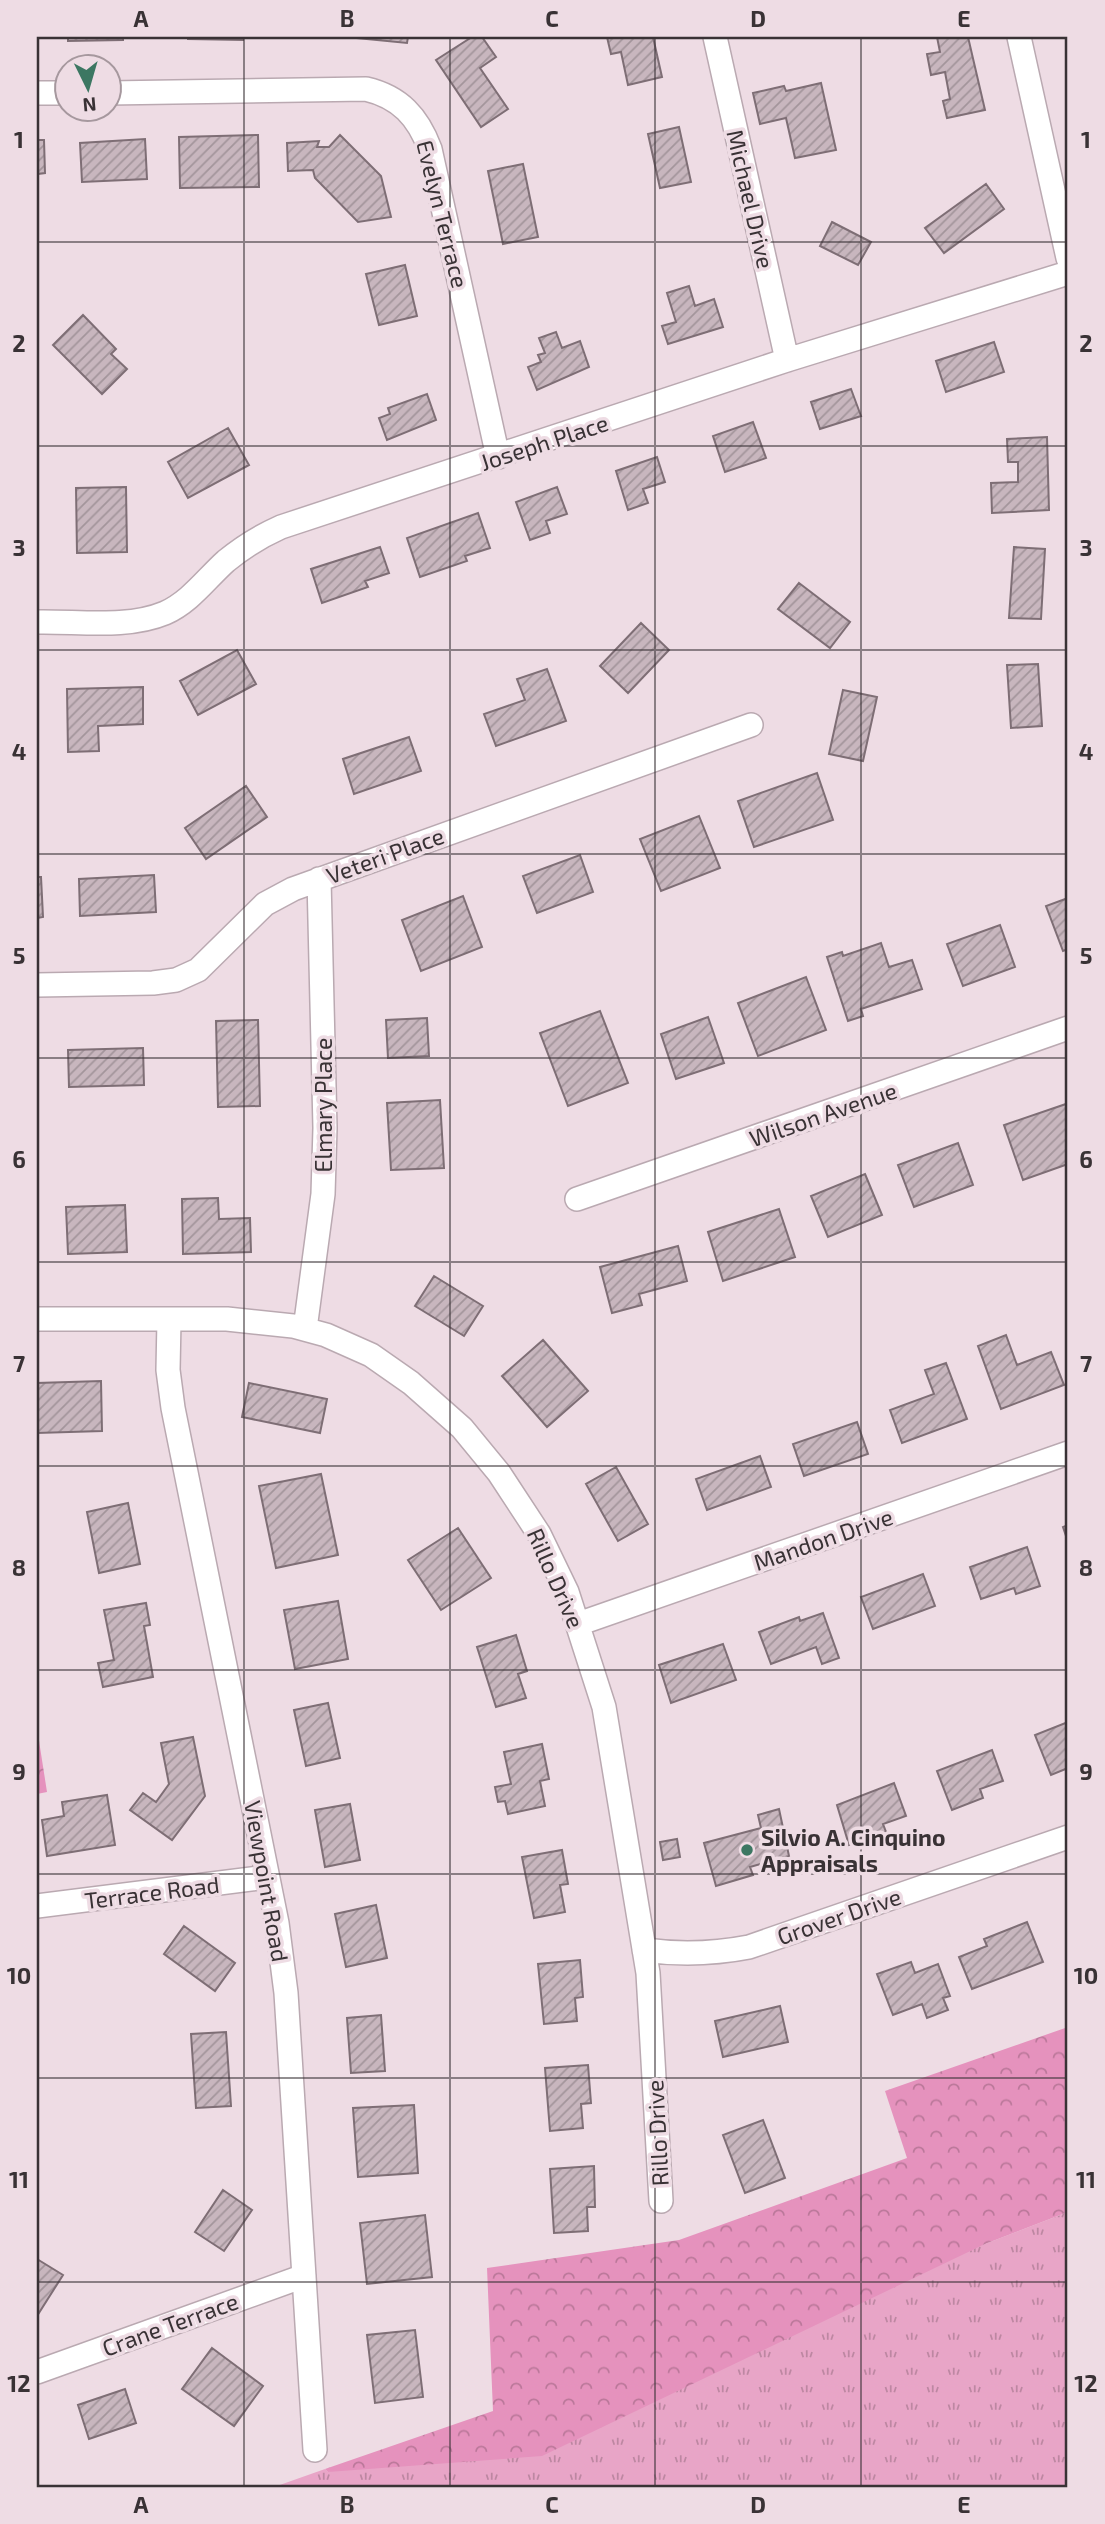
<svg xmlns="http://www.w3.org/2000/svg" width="1105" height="2524" viewBox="0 0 1105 2524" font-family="'Exo 2',sans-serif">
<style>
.grass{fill:url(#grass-tufts)}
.forest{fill:url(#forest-crowns)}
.building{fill:url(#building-hatch);stroke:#7e6e75;stroke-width:2}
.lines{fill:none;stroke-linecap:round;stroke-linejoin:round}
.minor-casing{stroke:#baa9b1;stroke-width:26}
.minor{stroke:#fff;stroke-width:23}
.grid{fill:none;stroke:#393235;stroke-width:2;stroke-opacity:0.55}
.poi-dot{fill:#3c7762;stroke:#eedce4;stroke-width:2.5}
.labels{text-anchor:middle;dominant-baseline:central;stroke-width:7;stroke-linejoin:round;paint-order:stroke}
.street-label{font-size:23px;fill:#393235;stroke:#eedce4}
.poi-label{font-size:23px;font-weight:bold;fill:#393235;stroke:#eedce4;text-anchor:start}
.neatline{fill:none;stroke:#393235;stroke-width:2.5}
.grid-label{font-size:23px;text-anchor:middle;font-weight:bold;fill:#393235}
</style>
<defs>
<pattern id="grass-tufts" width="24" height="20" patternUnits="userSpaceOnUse" patternTransform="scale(1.75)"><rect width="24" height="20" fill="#e8a5c7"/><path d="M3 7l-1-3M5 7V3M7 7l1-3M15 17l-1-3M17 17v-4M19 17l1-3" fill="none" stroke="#bd87a2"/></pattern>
<pattern id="forest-crowns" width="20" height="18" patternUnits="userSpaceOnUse" patternTransform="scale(1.75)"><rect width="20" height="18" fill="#e592bd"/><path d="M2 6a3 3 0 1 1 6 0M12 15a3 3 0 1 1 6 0" fill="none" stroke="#bb789a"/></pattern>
<pattern id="building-hatch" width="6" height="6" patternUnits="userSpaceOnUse" patternTransform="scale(1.75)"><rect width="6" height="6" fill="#c8b6be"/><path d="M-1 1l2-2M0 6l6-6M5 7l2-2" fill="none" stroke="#a3959b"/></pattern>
</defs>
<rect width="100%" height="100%" fill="#eedce4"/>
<path class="grass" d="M1068 2212V2487H274L325 2469 328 2472 985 2244Z"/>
<path class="forest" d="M37 1728 47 1792 37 1794Z
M1068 2027V2212L985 2244 542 2456 328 2472 325 2469 493 2411 487 2268 679 2240 907 2158 885 2091Z"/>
<path class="building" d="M68 37H123V40L68 41Z
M188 37H243V40L188 39Z
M346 37H408L407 43Z
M472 37H482L496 57 480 68 508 109 481 127 436 60Z
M607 37H653L662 77 628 85 621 52 611 54Z
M937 37H968L985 110 947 118 943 101 950 99 945 72 931 75 927 54 940 52Z
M821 83 836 150 795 158 786 118 760 124 753 93 784 86 786 91Z
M679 127 691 182 660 188 648 134Z
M258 135 259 187 180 188 179 137Z
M340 135 381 176 391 217 358 222 315 178 313 170 288 171 287 143 319 141 317 147H329Z
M145 139 147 179 82 182 80 143Z
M37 140H44L45 173 37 174Z
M523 164 538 237 503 244 488 171Z
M986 184 1004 209 944 253 925 228Z
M832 222 871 242 858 265 820 246Z
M405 265 417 316 379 325 366 274Z
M689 286 695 306 714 299 723 327 668 344 662 326 676 322 667 293Z
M83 315 116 349 111 354 127 369 102 394 53 345Z
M556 332 562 348 580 341 589 367 537 390 528 367 541 362 538 355 545 353 539 338Z
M994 342 1004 372 946 392 936 361Z
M851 389 861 416 820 429 811 402Z
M427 394 436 420 387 440 379 418 390 414 388 408Z
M753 422 766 458 725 472 713 436Z
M228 428 249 465 188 498 168 462Z
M1047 437 1049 510 992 513 991 483 1018 482V462H1008L1007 439Z
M657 457 665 482 643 489 648 503 628 510 616 471Z
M126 487 127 552 77 553 76 488Z
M557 487 567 514 546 521 550 533 530 540 516 502Z
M478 513 490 548 465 556 467 561 420 577 407 538Z
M380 547 389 573 365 581 368 587 322 603 311 569Z
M1014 547 1045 549 1041 619 1009 618Z
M799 583 850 622 830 648 778 609Z
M641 623 669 650 628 693 600 666Z
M237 650 256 684 198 715 180 681Z
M1038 664 1042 726 1011 728 1007 665Z
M547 669 566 721 496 746 484 714 525 700 517 679Z
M143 687V724L98 726 99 751 68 752 67 689Z
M843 690 877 697 863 761 829 754Z
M409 737 421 771 354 794 343 759Z
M817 773 833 820 754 847 738 801Z
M246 786 267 817 206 859 185 828Z
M699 816 720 868 661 891 640 839Z
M580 855 593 892 537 913 523 876Z
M154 875 156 912 80 916 79 879Z
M37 877H41L43 917 37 918Z
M463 896 482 947 421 971 402 920Z
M1068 898V949L1063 951 1046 906Z
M1000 925 1015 967 963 986 947 944Z
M881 943 889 967 912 960 922 989 861 1009 863 1016 848 1021 827 957 842 952 843 956Z
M806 977 826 1030 758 1056 738 1003Z
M600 1011 628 1083 568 1106 540 1033Z
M708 1017 724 1063 676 1079 661 1034Z
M427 1018 429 1056 388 1058 386 1020Z
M258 1020 260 1106 218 1107 216 1021Z
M143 1048 144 1085 69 1087 68 1050Z
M440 1100 444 1168 391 1170 387 1103Z
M1066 1104 1068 1164 1023 1180 1004 1125Z
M958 1143 973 1185 914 1207 898 1165Z
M865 1174 882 1215 828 1237 811 1196Z
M218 1198 219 1219 250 1218 251 1252 183 1254 182 1199Z
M125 1205 127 1252 68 1254 66 1207Z
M779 1209 795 1257 723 1281 708 1232Z
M678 1246 687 1281 639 1294 642 1305 612 1313 600 1267Z
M434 1276 483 1306 464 1336 415 1306Z
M1006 1335 1017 1365 1051 1352 1064 1385 1001 1409 978 1346Z
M543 1340 588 1391 547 1427 502 1376Z
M946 1363 967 1419 902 1443 890 1410 934 1394 925 1370Z
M101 1381 102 1431 37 1433V1383Z
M249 1383 327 1399 320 1433 242 1417Z
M857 1422 868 1454 804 1476 793 1444Z
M760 1456 771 1487 707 1510 696 1479Z
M616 1467 648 1524 618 1541 586 1484Z
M321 1474 338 1555 276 1568 259 1486Z
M128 1503 140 1564 99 1573 87 1512Z
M1068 1525V1542L1063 1527Z
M458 1528 491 1578 441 1610 408 1560Z
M1027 1547 1040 1586 1016 1594 1014 1588 981 1599 970 1567Z
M923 1574 935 1606 873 1629 861 1597Z
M338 1601 348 1659 295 1669 284 1610Z
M146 1603 150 1625 144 1626 153 1677 103 1687 98 1663 114 1660 104 1610Z
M823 1613 839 1658 822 1664 816 1647 771 1664 759 1632 799 1617 800 1621Z
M516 1635 527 1671 518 1674 526 1698 496 1707 477 1647Z
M723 1644 736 1680 671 1703 659 1665Z
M328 1703 340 1758 306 1766 294 1710Z
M1068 1722V1768L1051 1775 1035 1735Z
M193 1737 205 1796 172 1840 130 1810 143 1793 156 1802 169 1784 161 1743Z
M542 1744 549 1779 540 1781 545 1806 508 1814 505 1801 498 1802 495 1787 511 1784 504 1752Z
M992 1750 1003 1781 980 1789 983 1798 952 1810 937 1771Z
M894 1783 906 1816 883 1824 886 1832 849 1845 837 1805Z
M107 1795 115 1845 47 1856 42 1820 64 1816 62 1802Z
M350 1804 360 1860 325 1867 315 1810Z
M779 1809 789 1856 750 1867 753 1875 716 1886 704 1843 761 1828 758 1815Z
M677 1839 680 1857 663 1860 660 1842Z
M562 1850 568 1884 560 1885 565 1912 534 1918 522 1857Z
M376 1905 387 1958 346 1967 335 1914Z
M1027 1922 1043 1962 972 1989 959 1957 987 1946 984 1939Z
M184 1926 235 1963 215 1991 164 1954Z
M580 1960 583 1997 575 1998 577 2021 544 2024 538 1964Z
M911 1962 915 1973 938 1964 950 1996 943 1998 948 2010 927 2018 922 2004 893 2015 877 1974Z
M780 2006 788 2042 723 2057 715 2021Z
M381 2015 385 2071 351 2073 347 2018Z
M226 2032 231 2106 196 2108 191 2034Z
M588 2065 591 2103 581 2104 583 2128 550 2131 545 2068Z
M414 2105 418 2173 358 2177 353 2108Z
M763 2120 785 2178 745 2193 723 2135Z
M594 2166 595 2207H587L588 2231 554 2233 550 2169Z
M223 2190 252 2210 224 2251 195 2232Z
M425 2215 432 2277 367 2284 360 2223Z
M37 2259 63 2275 37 2316Z
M415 2330 423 2397 375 2403 367 2335Z
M212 2348 263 2386 234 2426 182 2389Z
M125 2389 136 2423 89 2439 78 2405Z"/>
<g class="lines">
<g class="minor-casing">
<path id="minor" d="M715 37 787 360
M1019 37 1068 258
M37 93H66
M108 93 366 89C400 97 418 117 430 149L498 457
M37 622C78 621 127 629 165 613 190 602 206 579 226 561 243 547 261 536 281 527L787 360 1068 273
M37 985 153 983 176 980 198 970 265 904 293 889 751 725
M577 1199 1068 1028
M37 1319H227L293 1326 326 1335 371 1355 411 1383 462 1428 499 1473 539 1534 567 1592 604 1707 648 1973 661 2201
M169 1320 168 1370 173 1408 277 1923 286 1993 315 2450
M305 1329 323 1194 325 1128 319 879
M578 1624 1068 1453
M37 1906 267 1877
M644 1950C681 1955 713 1954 749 1947L1068 1837
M37 2372 304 2276"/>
</g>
<use href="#minor" class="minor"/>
</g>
<path class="grid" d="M244 37V2487M450 37V2487M655 37V2487M861 37V2487M37 242H1068M37 446H1068M37 650H1068M37 854H1068M37 1058H1068M37 1262H1068M37 1466H1068M37 1670H1068M37 1874H1068M37 2078H1068M37 2282H1068"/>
<circle class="poi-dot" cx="747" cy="1850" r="7"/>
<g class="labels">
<g class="street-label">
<text transform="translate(751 199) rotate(77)">Michael Drive</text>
<text transform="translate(443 214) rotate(76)">Evelyn Terrace</text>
<text transform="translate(544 442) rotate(-18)">Joseph Place</text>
<text transform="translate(385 855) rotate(-20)">Veteri Place</text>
<text transform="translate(323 1105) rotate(-90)">Elmary Place</text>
<text transform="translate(823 1114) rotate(-19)">Wilson Avenue</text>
<text transform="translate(823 1539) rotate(-19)">Mandon Drive</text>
<text transform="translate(556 1578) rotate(66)">Rillo Drive</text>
<text transform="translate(267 1881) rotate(80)">Viewpoint Road</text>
<text transform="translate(152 1892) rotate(-7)">Terrace Road</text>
<text transform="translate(839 1916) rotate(-19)">Grover Drive</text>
<text transform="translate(657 2133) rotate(-93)">Rillo Drive</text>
<text transform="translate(170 2324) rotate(-20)">Crane Terrace</text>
</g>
<g class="poi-label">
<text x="761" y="1837">Silvio A. Cinquino<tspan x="761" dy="26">Appraisals</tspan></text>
</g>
</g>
<rect width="1105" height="2524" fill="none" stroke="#eedce4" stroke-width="77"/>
<g transform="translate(88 88) rotate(175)"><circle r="33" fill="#eedce4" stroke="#a6989e" stroke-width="2"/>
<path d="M0-5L12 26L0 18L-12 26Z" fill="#3c7762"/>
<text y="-10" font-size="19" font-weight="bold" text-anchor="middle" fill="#393235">N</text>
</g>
<rect x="38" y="38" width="1028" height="2448" class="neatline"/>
<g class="grid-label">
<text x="141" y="27">A</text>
<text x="347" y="27">B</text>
<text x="552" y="27">C</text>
<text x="758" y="27">D</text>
<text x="964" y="27">E</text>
<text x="19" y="148">1</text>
<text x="1086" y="148">1</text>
<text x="19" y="352">2</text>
<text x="1086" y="352">2</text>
<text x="19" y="556">3</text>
<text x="1086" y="556">3</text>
<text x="19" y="760">4</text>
<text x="1086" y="760">4</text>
<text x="19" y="964">5</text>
<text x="1086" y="964">5</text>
<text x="19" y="1168">6</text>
<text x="1086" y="1168">6</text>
<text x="19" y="1372">7</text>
<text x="1086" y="1372">7</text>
<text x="19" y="1576">8</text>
<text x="1086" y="1576">8</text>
<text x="19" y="1780">9</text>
<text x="1086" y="1780">9</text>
<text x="19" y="1984">10</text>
<text x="1086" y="1984">10</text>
<text x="19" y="2188">11</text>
<text x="1086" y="2188">11</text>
<text x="19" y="2392">12</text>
<text x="1086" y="2392">12</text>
<text x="141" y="2513">A</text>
<text x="347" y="2513">B</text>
<text x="552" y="2513">C</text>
<text x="758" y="2513">D</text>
<text x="964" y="2513">E</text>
</g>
</svg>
